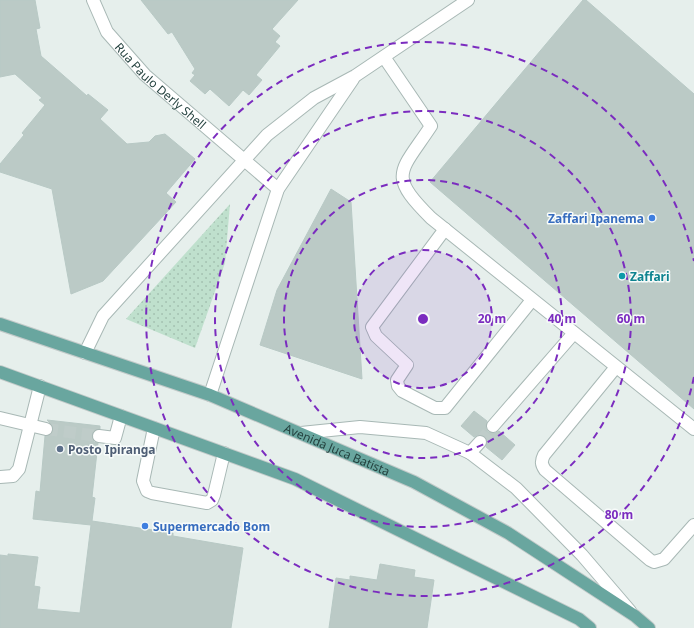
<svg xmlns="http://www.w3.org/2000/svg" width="694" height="628" viewBox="0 0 694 628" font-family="'Noto Sans',sans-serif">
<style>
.park{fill:url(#park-dots)}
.building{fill:#bbcac6;stroke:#b8c9c5}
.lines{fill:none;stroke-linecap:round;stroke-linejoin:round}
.minor-tunnel{stroke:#bfccc9;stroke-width:12;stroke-dasharray:12 6;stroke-linecap:butt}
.minor-casing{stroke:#a8b8b5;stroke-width:14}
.major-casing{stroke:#c2cac9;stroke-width:14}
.minor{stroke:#fff;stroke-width:12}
.major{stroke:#69a69f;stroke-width:12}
.ring{fill:none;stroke:#7b2cbf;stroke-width:2;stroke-dasharray:7 5}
.shop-dot{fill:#3f7fe0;stroke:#f7fbfa;stroke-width:1.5}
.culture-dot{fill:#0f9aa8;stroke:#f7fbfa;stroke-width:1.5}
.service-dot{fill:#5c6f8a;stroke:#f7fbfa;stroke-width:1.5}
.labels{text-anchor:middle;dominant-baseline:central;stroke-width:3;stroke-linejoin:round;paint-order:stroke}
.street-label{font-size:12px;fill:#24423f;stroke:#f7fbfa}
.shop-label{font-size:12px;font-weight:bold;fill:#366cbe;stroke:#f7fbfa;text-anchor:end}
.culture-label{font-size:12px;font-weight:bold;fill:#0d838f;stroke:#f7fbfa;text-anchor:start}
.service-label{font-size:12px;font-weight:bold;fill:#4e5e75;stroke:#f7fbfa;text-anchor:start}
.centre{fill:#7b2cbf;stroke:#f7fbfa;stroke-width:2}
.ring-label{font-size:12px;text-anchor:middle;font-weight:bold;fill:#7b2cbf;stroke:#f7fbfa;stroke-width:3;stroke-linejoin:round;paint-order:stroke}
</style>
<defs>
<pattern id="park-dots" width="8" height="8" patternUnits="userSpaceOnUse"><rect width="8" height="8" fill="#bfe0cd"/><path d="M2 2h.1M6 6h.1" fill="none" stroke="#a4c1b1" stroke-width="1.8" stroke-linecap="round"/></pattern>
</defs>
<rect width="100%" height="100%" fill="#e6efec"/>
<path class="park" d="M230 204 225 263 195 348 126 319Z"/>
<path class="building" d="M0 0H35L40 28 36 29 41 56 87 96 88 94 108 110 100 119 127 144 149 142 155 136 165 134 195 159 166 193 176 202 103 281 71 294 52 189 0 172V164L24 135 22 133 45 105 39 100 42 98 15 74 0 77Z
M141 0H298L272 29 280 36 275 42 280 46 256 75 262 80 249 95 243 90 229 106 210 89 205 94 190 81 195 75 192 73 195 69 172 32 168 34Z
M583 0H586L694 94V409L430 182Z
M331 189 351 202 362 379 260 345 277 290Z
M474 411 487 421 486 428 488 432 495 433 499 431 515 445 502 460 486 447 487 440 485 436 478 435 474 437 461 426Z
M47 420 100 426V429L93 431 92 435 94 442 98 443 92 497 95 498 92 521 173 533V536L243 548 231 628H0V555L8 556V554L38 557 34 586 40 587 37 609 80 613 91 525 33 519 36 491 40 492 45 436 51 434 53 430 51 424Z
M380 564 415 570 414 577 434 580 427 628H329L336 578 350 580V576L377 580Z"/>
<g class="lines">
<path class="minor-tunnel" d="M46 429 99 436
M480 442 493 426"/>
<g class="minor-casing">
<g id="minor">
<path id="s1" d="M93 0 107 32 145 75 278 189"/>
<path d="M384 57 431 126C400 173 387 174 431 218L694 429"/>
<path d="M445 229 372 327 376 336 407 365 397 380 398 386 402 391 435 408H445L532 300"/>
<path d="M85 353 103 316 267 135 314 98 355 76 468 0"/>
<path d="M616 367 544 455C541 461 541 464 545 470L650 560 654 562 664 559 694 525"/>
<path d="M210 395 278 189 353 79"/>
<path d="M0 418 46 429"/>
<path d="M493 426 574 333"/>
<path d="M154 428 143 481 147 491 152 493 207 503 212 500 214 495 224 453"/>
<path d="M301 433 360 427 426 433 470 453 516 488 582 555 630 611"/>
<path d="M99 436 115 438 121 416"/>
<path d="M470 453 480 442"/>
<path d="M0 477 13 476 19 469 40 386"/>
</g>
</g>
<g class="major-casing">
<g id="major">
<path id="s2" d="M0 324 210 395 414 482 508 533 635 616 649 628"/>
<path d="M0 372 295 479 579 619 590 628"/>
</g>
</g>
<use href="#minor" class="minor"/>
<use href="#major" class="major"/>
</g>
<circle cx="423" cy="319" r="69" fill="#7b2cbf" fill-opacity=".12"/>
<g class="ring">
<circle cx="423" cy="319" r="69"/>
<circle cx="423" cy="319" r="139"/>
<circle cx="423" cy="319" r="208"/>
<path d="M694 377A277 277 0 1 1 694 261"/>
</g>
<g class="shop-dot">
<circle cx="652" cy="218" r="4"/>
<circle cx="145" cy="526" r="4"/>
</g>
<circle class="culture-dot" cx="622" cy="276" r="4"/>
<circle class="service-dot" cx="60" cy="449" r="4"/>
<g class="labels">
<g class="street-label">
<text stroke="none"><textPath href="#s1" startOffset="111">Rua Paulo Derly Shell</textPath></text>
<text stroke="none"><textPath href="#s2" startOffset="360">Avenida Juca Batista</textPath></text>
</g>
<g class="shop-label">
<text x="644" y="218">Zaffari Ipanema</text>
<text x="153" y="526" text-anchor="start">Supermercado Bom</text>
</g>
<g class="culture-label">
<text x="630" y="276">Zaffari</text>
</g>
<g class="service-label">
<text x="68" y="449">Posto Ipiranga</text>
</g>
</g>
<circle cx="423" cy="319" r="6" class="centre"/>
<g class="ring-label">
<text x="492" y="323">20 m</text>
<text x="562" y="323">40 m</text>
<text x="631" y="323">60 m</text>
<text x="619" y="519">80 m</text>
</g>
</svg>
